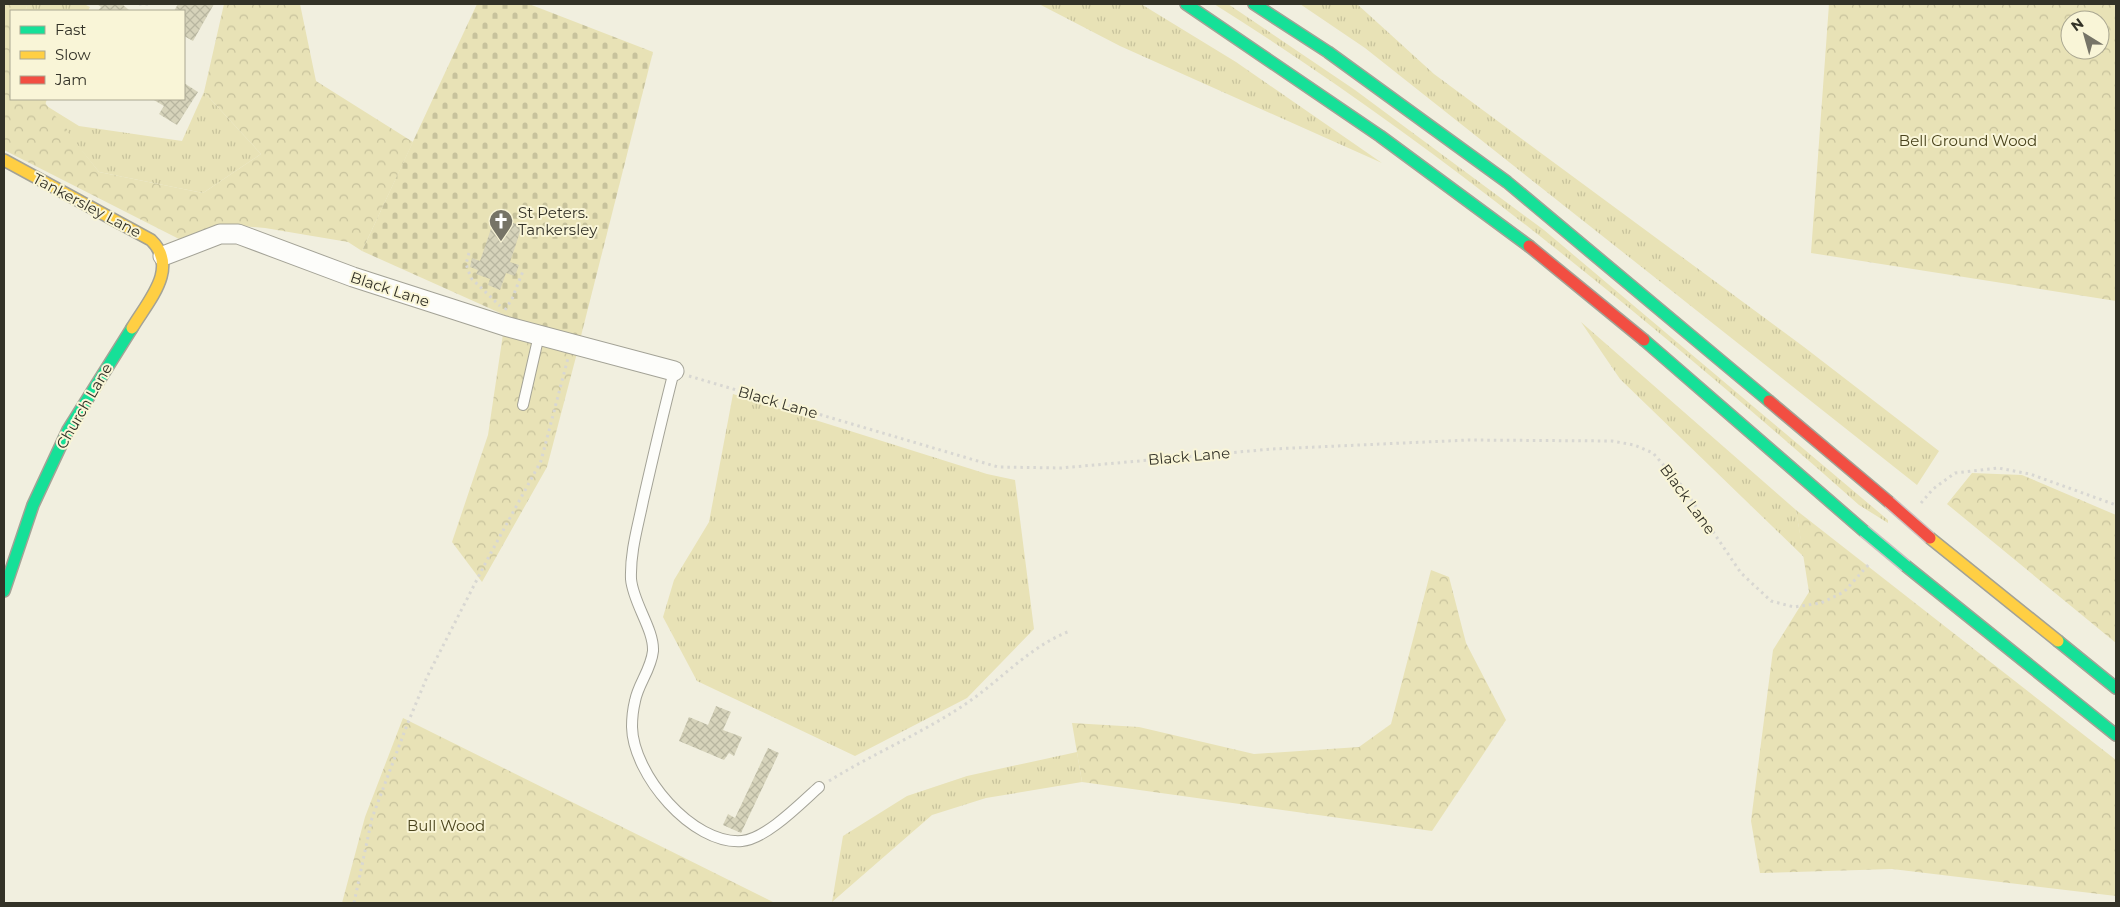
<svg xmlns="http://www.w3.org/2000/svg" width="2120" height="907" viewBox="0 0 2120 907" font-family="Montserrat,sans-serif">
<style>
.grass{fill:url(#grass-tufts)}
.forest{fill:url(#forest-crowns);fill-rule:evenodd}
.cemetery{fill:url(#cemetery-stones)}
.building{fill:url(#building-cross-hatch)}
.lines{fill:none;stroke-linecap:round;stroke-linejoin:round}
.lane-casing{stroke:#a3a296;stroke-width:12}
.street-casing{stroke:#a3a296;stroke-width:21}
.fast-casing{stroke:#a3a296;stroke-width:14}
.slow-casing{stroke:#a3a296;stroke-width:14}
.jam-casing{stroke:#a3a296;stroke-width:14}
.path{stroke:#d8d7d2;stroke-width:3;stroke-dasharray:2.5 4;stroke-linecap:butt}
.lane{stroke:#fdfdfa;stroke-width:10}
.street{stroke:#fdfdfa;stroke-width:19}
.fast{stroke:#16e098;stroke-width:11}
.slow{stroke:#ffcf43;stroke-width:11}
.jam{stroke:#f24e42;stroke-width:11}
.fast-bridge-casing{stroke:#c9bfbe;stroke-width:14;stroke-linecap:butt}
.jam-bridge-casing{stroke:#c9bfbe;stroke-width:14;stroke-linecap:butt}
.fast-bridge{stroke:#16e098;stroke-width:11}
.jam-bridge{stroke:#f24e42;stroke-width:11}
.labels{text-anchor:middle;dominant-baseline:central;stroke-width:4;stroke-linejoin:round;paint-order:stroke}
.park-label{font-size:15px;fill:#49431c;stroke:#f9f5d7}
.street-label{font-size:15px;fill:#333227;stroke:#f9f5d7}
.poi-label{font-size:15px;fill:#333227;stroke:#f9f5d7;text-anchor:start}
</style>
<defs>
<pattern id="grass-tufts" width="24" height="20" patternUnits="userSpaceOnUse" patternTransform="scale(1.25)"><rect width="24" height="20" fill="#e8e2b6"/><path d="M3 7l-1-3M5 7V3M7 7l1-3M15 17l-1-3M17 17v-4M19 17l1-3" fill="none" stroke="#c7c29c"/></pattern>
<pattern id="forest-crowns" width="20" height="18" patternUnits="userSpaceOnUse" patternTransform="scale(1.25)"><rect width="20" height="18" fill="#e8e2b6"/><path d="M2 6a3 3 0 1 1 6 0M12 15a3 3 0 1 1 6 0" fill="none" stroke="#c7c29c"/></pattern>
<pattern id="cemetery-stones" width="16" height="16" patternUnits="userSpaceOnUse" patternTransform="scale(1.25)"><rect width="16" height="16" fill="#e8e2b6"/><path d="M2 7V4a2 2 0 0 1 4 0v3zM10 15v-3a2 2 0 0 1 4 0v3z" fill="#c7c29c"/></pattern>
<pattern id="building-cross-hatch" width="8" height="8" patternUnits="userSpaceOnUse" patternTransform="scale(1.25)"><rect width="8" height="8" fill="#d6d3ba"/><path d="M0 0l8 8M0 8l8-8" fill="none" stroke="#b8b6a0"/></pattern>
</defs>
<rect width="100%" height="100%" fill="#f1efdf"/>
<path class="grass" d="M28 4H84L90 7 88 11H25Z
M1039 4H1141L1236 62 1382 163 1120 46Z
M1214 4H1228L1355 90 1544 230 1888 520V523L1859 505C1655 325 1445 149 1214 4Z
M1300 4H1357L1434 74 1804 347 1939 451 1917 485 1365 48Z
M204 92 261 154 203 193 99 172 45 105 42 99H47L45 105 79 126 182 141Z
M1581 322 1796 510 1804 557 1620 379Z
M733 394 987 474 1015 480 1034 629 967 698 855 756 697 681 663 617 674 580 709 522Z
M1077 752 1082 782 986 798 932 815 832 902 843 836 907 796 967 776Z"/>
<path class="forest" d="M4 4H28L25 11H11V99H42L99 172 203 193 261 154 204 92 224 4H300L316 81 413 142 362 251 348 242 265 228 219 224 179 239 4 150Z
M1829 4H2116V301L1811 253ZM2070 20H2100V50H2070Z
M503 334 577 353 547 467 482 582 452 542 488 435Z
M1972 473 2022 475 2116 515V643L1947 504Z
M1796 510 2116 760V896L1892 869 1760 873 1751 821 1773 650 1809 592Z
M1431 570 1449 577 1466 643 1506 720 1432 831 1082 782 1072 723 1139 727 1254 754 1359 747 1391 724Z
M403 718 775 903H342L365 817Z"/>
<path class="cemetery" d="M477 4H529L653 52 581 336 509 317 362 251Z"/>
<path class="building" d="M97 4H122L130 11H98L101 7Z
M178 4H214L193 41 184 36V11H174Z
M184 83 198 92 177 125 159 114 164 106 152 99H184Z
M494 220 504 224 505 220 522 226 510 262 519 265 515 276 506 273 500 290 488 285 490 279 476 274 478 270 470 267 472 258 480 261Z
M716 706 731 712 723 730 742 737 734 756 729 753 724 760 679 741 689 717 708 725Z
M768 748 779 753 741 833 723 825 728 814 735 818Z"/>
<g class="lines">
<g class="lane-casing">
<path id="lane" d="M674 371C663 414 653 457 643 501 638 526 630 552 631 579 633 603 654 629 653 651 651 670 638 684 635 701 633 709 632 719 632 727 633 774 692 845 742 841 766 839 801 803 819 787
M523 405 539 335"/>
</g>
<g class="street-casing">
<path id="street" d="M163 256 220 234H238L353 277 505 326 674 371"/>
</g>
<g class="fast-casing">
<path id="fast" d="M1186 4 1380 136 1529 246
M1254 4 1328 52 1507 182 1769 401
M1644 340 1864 531
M1906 566 2116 735
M4 591 33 505 68 430 132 328
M2058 641 2116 688"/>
</g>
<g class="slow-casing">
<path id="slow" d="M4 160 151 240C180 268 148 301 132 328
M1930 538 2058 641"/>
</g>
<g class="jam-casing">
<path id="jam" d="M1529 246 1644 340
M1769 401 1889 502"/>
</g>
<path class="path" d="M139 4H149
M469 253 466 264 471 278 500 306
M505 310 512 299 523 271
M689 376 998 467 1061 468 1272 449 1469 440 1612 441 1634 445 1653 453 1682 486 1741 573 1771 601 1794 607 1821 603 1844 592 1870 563
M1921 503 1933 489 1955 473 1998 468 2030 474 2116 505
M829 781C874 753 923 733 967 703 1001 680 1030 646 1070 631
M354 903 372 818 407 725 427 677 487 560 541 461 568 358"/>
<use href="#lane" class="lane"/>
<use href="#street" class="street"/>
<use href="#fast" class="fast"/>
<use href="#slow" class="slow"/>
<use href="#jam" class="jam"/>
<g class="fast-bridge-casing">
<path id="fast-bridge" d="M1864 531 1906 566"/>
</g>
<g class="jam-bridge-casing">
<path id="jam-bridge" d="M1889 502 1930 538"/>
</g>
<use href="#fast-bridge" class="fast-bridge"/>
<use href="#jam-bridge" class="jam-bridge"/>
</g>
<defs>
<g id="church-pin" transform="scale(1.25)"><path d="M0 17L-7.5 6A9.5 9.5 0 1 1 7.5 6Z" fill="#767467" stroke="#f9f5d7"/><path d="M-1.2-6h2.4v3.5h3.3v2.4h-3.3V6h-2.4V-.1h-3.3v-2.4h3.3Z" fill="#fff"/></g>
</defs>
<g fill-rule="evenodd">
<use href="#church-pin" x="501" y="221"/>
</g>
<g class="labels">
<g class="park-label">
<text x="1968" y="140">Bell Ground Wood</text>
<text x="446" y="825">Bull Wood</text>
</g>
<g class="street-label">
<text transform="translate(87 205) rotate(28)">Tankersley Lane</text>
<text transform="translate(390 289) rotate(18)">Black Lane</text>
<text transform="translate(778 402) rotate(16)">Black Lane</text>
<text transform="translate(84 406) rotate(-60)">Church Lane</text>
<text transform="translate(1189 456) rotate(-5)">Black Lane</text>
<text transform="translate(1688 499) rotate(54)">Black Lane</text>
</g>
<g class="poi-label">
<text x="518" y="212">St Peters.<tspan x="518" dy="17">Tankersley</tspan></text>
</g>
</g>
<rect width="2120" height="907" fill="none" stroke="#333227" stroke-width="10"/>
<rect x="10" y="10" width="175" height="90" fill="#f9f5d7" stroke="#aaa791"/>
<rect x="20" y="26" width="25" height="8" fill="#16e098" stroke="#aaa791"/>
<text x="55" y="35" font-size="15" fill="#333227">Fast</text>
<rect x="20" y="51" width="25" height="8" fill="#ffcf43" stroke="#aaa791"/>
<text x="55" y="60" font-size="15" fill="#333227">Slow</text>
<rect x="20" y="76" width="25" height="8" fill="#f24e42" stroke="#aaa791"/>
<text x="55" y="85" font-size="15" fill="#333227">Jam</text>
<g transform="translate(2085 35) rotate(323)"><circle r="24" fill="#f9f5d7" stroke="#aaa791"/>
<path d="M0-4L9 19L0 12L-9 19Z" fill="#767467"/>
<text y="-8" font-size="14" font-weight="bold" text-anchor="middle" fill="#333227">N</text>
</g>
</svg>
